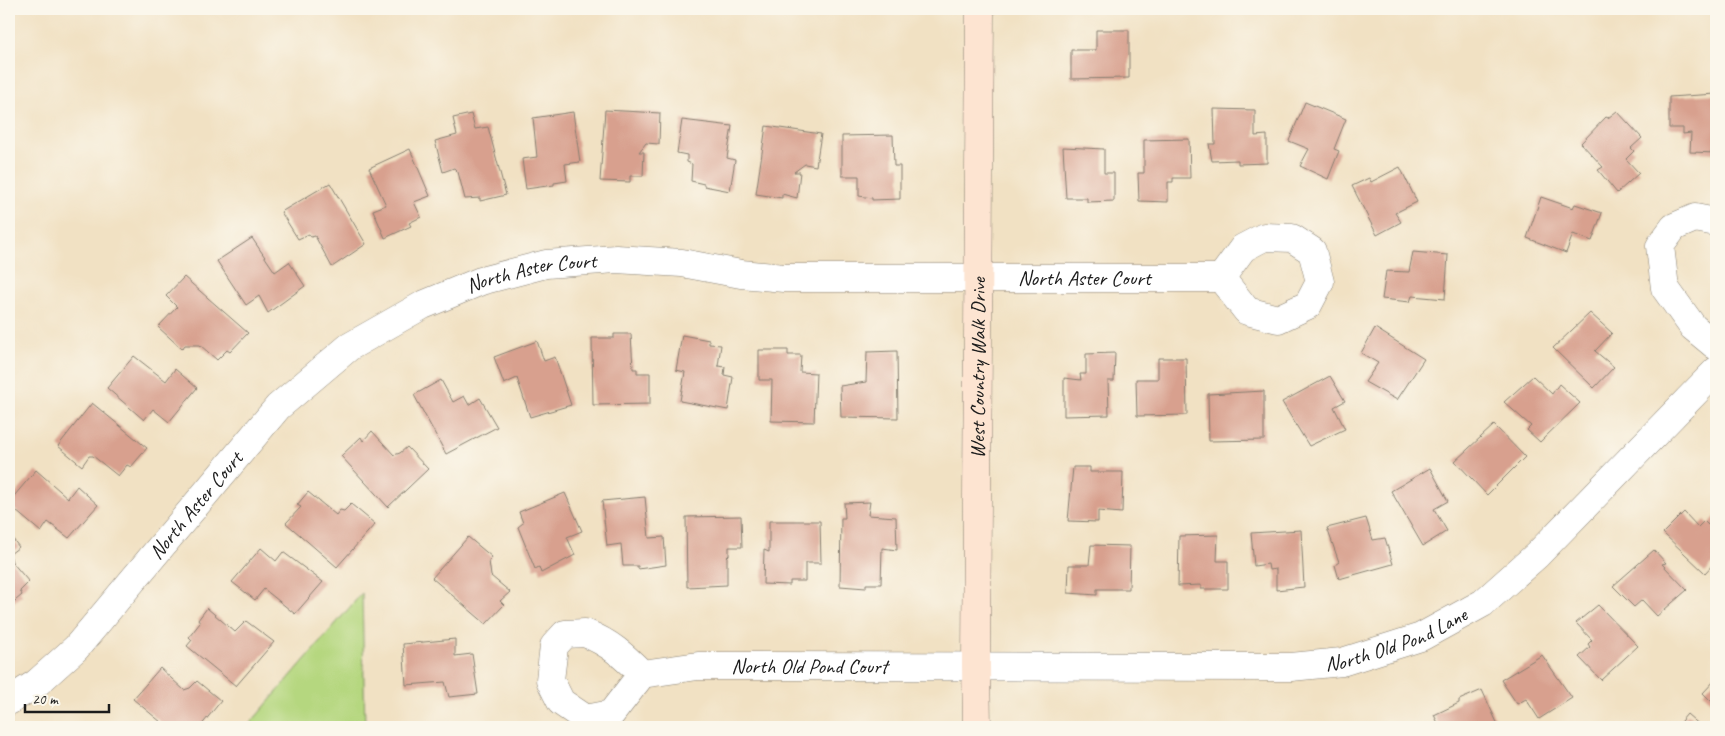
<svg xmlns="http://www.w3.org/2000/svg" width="1725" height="736" viewBox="0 0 1725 736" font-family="Caveat,sans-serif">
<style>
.green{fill:#b5d77f;stroke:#687a4e}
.building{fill:#d8a08e}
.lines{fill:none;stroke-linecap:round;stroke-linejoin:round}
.street-casing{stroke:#867e70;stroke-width:29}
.secondary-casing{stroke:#867e70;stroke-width:29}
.street{stroke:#fff;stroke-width:28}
.secondary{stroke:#fde4d1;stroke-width:28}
.labels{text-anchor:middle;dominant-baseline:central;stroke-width:5;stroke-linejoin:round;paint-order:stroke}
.street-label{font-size:21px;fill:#1c1c1c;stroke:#fbf7ec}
</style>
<rect width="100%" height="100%" fill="#fbf7ec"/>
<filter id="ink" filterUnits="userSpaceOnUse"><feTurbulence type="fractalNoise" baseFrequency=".02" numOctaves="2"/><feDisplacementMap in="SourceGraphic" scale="10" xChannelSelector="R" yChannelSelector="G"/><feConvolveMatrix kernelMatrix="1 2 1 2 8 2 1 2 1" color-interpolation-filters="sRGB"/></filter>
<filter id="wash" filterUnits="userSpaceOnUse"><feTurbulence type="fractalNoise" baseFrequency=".0096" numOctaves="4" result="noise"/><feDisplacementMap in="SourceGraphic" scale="20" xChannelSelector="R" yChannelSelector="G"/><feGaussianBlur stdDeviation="1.12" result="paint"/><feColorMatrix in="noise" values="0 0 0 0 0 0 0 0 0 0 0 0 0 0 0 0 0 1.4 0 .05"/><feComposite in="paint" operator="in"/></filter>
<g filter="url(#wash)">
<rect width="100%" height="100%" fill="#f1e1c3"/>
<path class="green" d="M362 593 365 727H247Z"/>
<g id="blocks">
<path class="building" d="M1096 30H1129V78L1071 79V50H1096Z
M1716 94V153L1690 152 1691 133 1683 134V128H1669V97Z
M1305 102 1346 119 1334 149 1339 151 1328 179 1300 166 1309 149 1289 141Z
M1214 109 1255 110V136L1267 135V163L1238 164V160L1212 161 1209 144H1215Z
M605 110 660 113 659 144 646 143 639 152H644L643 176H630V182L600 181Z
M1617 111 1642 138 1631 148 1634 151 1626 159 1639 173 1617 193 1598 170 1603 167 1581 143 1606 117 1608 118Z
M573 112 580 162 565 164 567 181 554 183V185L526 189 522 159 537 157 533 118Z
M471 114 475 129 488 127 506 195 480 201V198L465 199 458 172 454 168 443 172 435 141 457 135 453 118Z
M682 120 732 126 727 158 735 160 730 191 704 186V184L691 181 692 164 687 162V155L677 153Z
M766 126 821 134 816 166 805 164 794 172H800L797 198 782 194V198L756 194Z
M893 135 894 166H900V199L872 200V198L859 196V176H842V136Z
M1189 139 1190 178H1173V182H1168V202L1139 201 1138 173H1144V140Z
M1063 147 1104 149V173H1114V201L1087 202V198H1066Z
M410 149 430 196 414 202 421 217 409 223 411 226 385 238 373 210 386 205 369 168Z
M1400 167 1417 202 1395 213 1401 222 1377 235 1352 186 1369 178 1371 182Z
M330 183 366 244 332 267 315 236 311 237 309 234 298 239 281 212Z
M1541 197 1573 208 1575 204 1602 213 1592 241 1573 234 1566 253 1527 238Z
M252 238 275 272 289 262 305 286 268 313 259 296 246 305 217 261Z
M1413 252 1448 255 1445 299 1412 296 1410 302 1382 299 1386 271 1409 272Z
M184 277 248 333 230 352 227 350 217 360 200 345H185L182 349 158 327 177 307 166 296Z
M1590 313 1612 333 1595 351 1614 367 1594 388 1553 348Z
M1375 328 1424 359 1397 400 1365 382 1378 363 1361 353Z
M614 334H631L633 369H637V373H650V404L593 405 592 338H614Z
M682 335 709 340V344L721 345 718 366 725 367 724 375 733 377 728 410 680 401 685 372 676 370Z
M537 341 544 361 555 357 571 405 530 417 517 378 504 384 494 357Z
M759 350H788V355H801L800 372 816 373 814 422 771 421 772 380H759Z
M897 351 898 418 841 417 840 386 866 382 867 352Z
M1115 353 1114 381H1108L1109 415 1064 416V378L1081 380 1080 374H1086V354Z
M134 356 166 381 175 369 197 388 169 422 153 409 144 420 107 388Z
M1158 358H1186L1187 415 1137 416 1136 379H1158Z
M1330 376 1345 401 1334 407 1345 429 1309 446 1282 402Z
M1533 376 1552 394 1559 384 1580 403 1540 442 1527 430 1531 426 1504 402Z
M441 380 453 402 464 396 469 405 480 398 497 427 446 454 414 395Z
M1264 391V440L1209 441 1208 394Z
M92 403 147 448 131 467 127 465 118 476 93 456H89L82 466 58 446Z
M1494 425 1525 457 1487 495 1455 461Z
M372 431 394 455 400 453 407 447 428 469 388 507 341 456 361 437 363 441Z
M1073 467H1090V472H1123L1122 513 1098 511V522L1068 521Z
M1430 468 1448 501 1434 509 1447 531 1423 546 1391 491Z
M36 470 68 498 77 486 98 505 69 538 48 522 41 532 9 505V502Z
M308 492 336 515 340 510 344 511 351 504 375 524 337 567 286 523 301 507 297 505Z
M565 493 582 531 567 537 575 555 541 573 539 567 535 569 518 527 523 523 519 512Z
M645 497 649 538 664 537 666 565 638 569V566H623L621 544 607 546 602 501Z
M870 502 868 515 896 517 897 550 882 548 881 584H866V588L840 586 841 518H845L844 503Z
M1684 512 1698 527 1704 521 1708 525 1716 516V561L1705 573 1663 533Z
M741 516 742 547H729V555L727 557V585L687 587 686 517Z
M1366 518 1373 540 1385 538 1393 564 1339 579 1335 565 1339 562 1327 528Z
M769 521H820L821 563H805V581H790V585L763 584 764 550 769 552Z
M1301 530 1304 587 1276 590V569L1269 570 1268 564 1254 566 1251 533Z
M9 534 19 547 10 554 12 562 29 582 20 591 22 595 9 606Z
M1218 535 1217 561H1228V589H1201V585L1178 586 1179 536Z
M468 537 492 557 489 561 491 576 510 592 500 601 504 605 486 624 432 578Z
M1091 545 1130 546 1129 589H1097V595L1068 593 1069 565H1089Z
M261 548 276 561 283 552 323 582 295 614 264 589 255 600 232 582Z
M1654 550 1666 563 1662 564 1687 590 1657 616 1642 600 1634 607 1613 586Z
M1598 605 1638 646 1601 680 1579 657 1590 647 1588 644 1592 640 1576 623Z
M207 608 235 632 246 621 274 642 236 686 187 646 192 640 189 637 200 623 198 620Z
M455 639V656L472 654 478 694 449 697 445 682 406 685 403 644Z
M1542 655 1572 698 1539 719 1526 699 1517 704 1501 680Z
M160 668 184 690 190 688 197 681 221 701 200 727H167L133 699Z
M1716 679V706L1703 693Z
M1482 690 1499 727H1440L1434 715 1459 703V700Z
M1687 714 1702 727H1676Z"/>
</g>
</g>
<g filter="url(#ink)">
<use href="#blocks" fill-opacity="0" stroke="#867e70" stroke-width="1"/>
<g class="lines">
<g class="street-casing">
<g id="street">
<path d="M1716 222 1695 218 1674 227 1660 246 1665 288 1693 327 1716 346"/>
<path d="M1264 237 1292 238 1312 251 1320 282 1308 305 1278 319 1247 311 1221 278 1243 248Z"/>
<path d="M585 633C610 643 623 655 642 674L611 714 586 719 561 702 550 680 554 646 565 634Z"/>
<path id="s1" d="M642 674 698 666 1291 667 1342 662 1421 637 1483 603 1537 555 1716 371"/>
<path id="s2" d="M9 701 37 683 76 648 278 407 349 347 423 305 481 281 546 264 616 259 682 263 741 274 784 278H1221"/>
</g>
</g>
<g class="secondary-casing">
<g id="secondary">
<path id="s3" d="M977 727 976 666 980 9"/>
</g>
</g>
<use href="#street" class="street"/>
<use href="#secondary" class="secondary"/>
</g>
</g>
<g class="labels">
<g class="street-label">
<text stroke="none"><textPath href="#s2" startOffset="692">North Aster Court</textPath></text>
<text stroke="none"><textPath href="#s2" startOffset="1248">North Aster Court</textPath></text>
<text stroke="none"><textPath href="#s3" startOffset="359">West Country Walk Drive</textPath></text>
<text stroke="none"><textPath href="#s2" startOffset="272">North Aster Court</textPath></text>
<text stroke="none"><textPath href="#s1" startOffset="759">North Old Pond Lane</textPath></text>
<text stroke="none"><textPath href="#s1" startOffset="168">North Old Pond Court</textPath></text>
</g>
</g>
<rect width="1725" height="736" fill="none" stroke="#fbf7ec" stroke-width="30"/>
<path d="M25 704v8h84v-8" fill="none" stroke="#1c1c1c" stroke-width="2.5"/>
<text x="32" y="704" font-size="15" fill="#1c1c1c" stroke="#fbf7ec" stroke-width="4" paint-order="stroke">20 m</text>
</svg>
